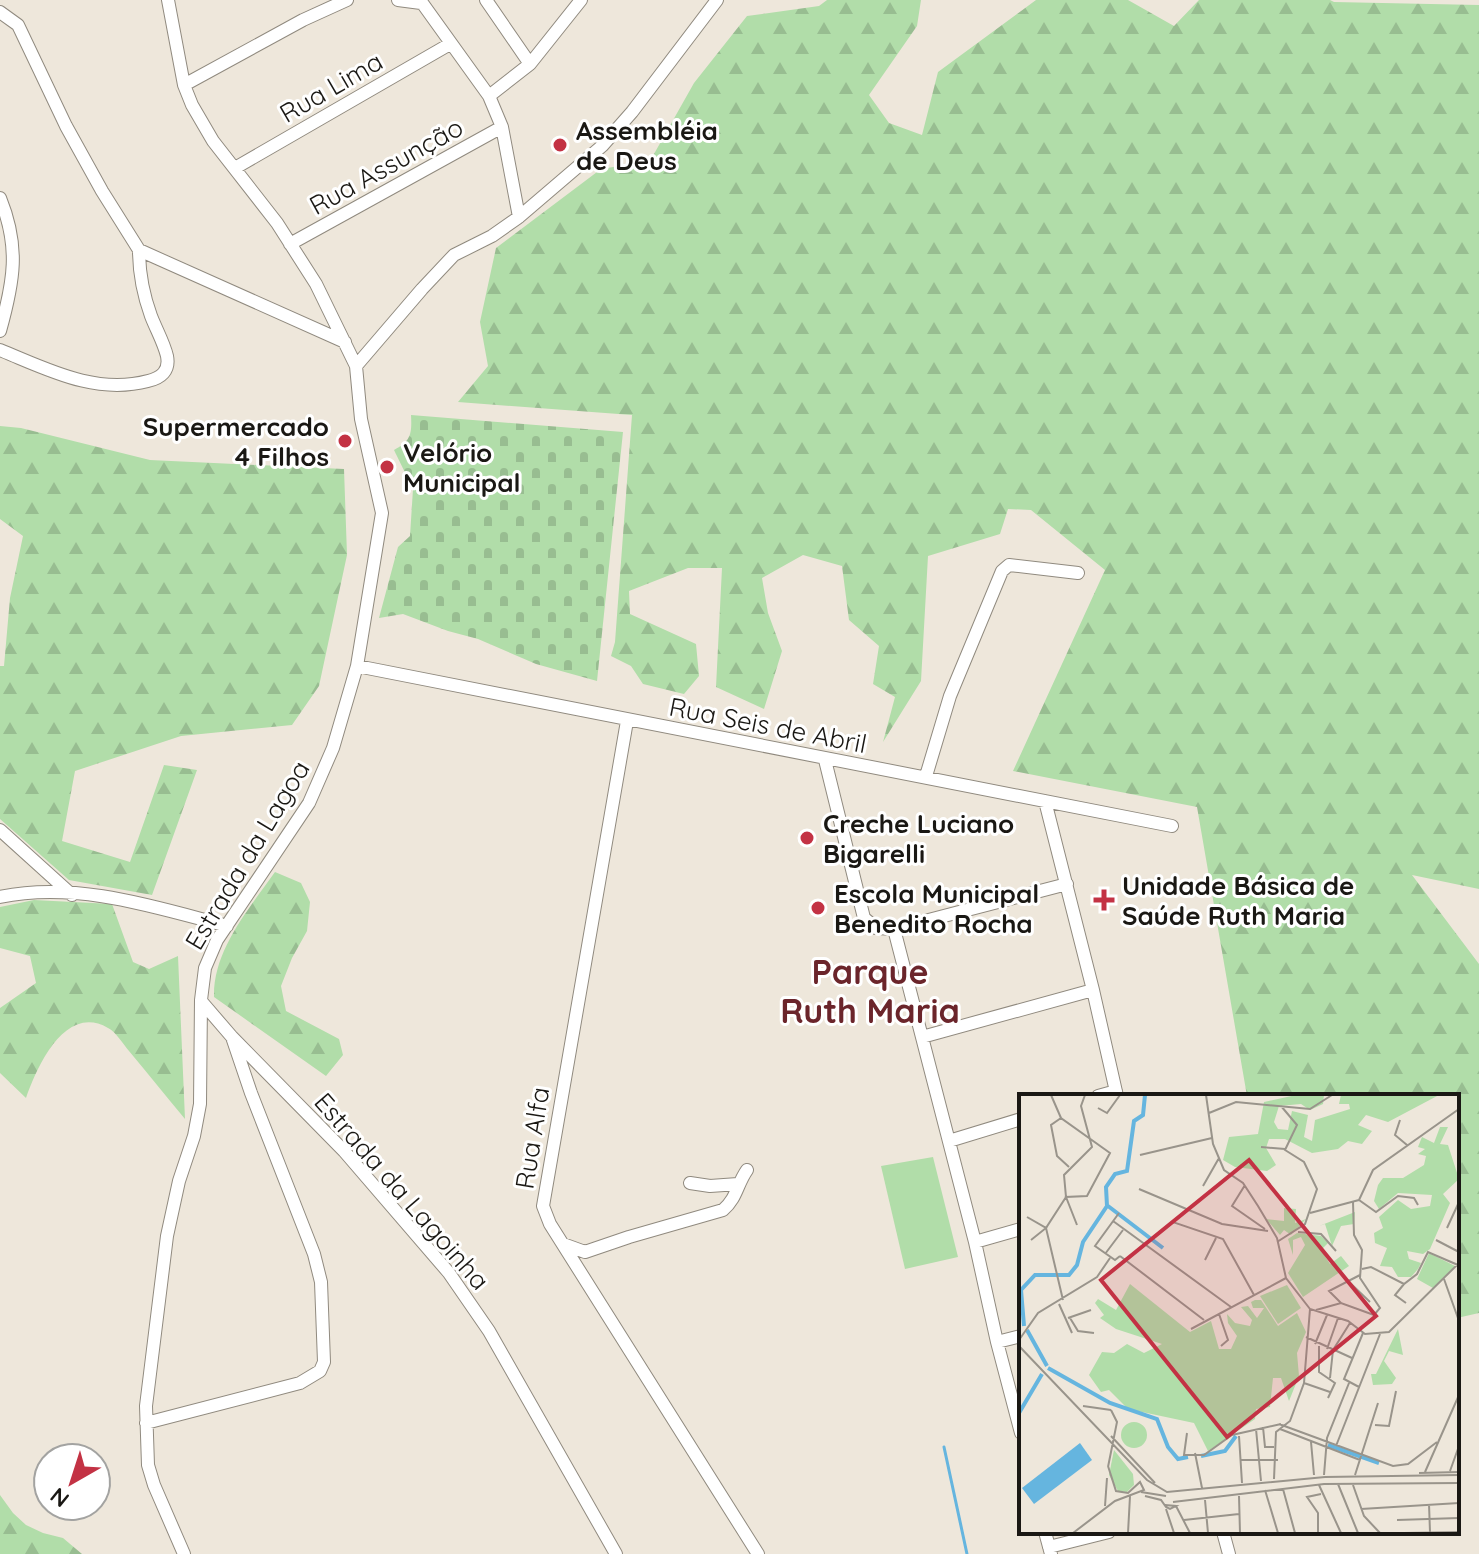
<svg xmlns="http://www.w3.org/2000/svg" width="1479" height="1554" viewBox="0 0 1479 1554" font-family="Quicksand,sans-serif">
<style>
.forest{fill:url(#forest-firs)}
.cemetery{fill:url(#cemetery-stones)}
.park{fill:#b1dda9}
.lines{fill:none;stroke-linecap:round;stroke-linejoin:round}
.stream{stroke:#65b5df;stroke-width:3}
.minor-casing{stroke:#908a7f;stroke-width:14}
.minor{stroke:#fff;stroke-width:12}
.poi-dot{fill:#c33244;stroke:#fff;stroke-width:3}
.labels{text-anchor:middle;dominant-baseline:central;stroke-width:6;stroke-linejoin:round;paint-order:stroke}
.street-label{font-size:26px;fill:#1a1814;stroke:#fff}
.poi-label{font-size:26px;font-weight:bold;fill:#1a1814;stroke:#fff;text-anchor:start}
.district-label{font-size:34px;font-weight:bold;fill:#6b252b;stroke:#fff}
.inset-river{fill:none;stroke:#65b5df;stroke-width:4}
.inset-road{fill:none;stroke:#99948b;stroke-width:2}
.view{fill:#c33244;fill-opacity:0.15;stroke:#c33244;stroke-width:4}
.inset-edge{fill:none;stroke:#1a1814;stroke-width:4}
</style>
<defs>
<pattern id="forest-firs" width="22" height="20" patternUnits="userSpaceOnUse" patternTransform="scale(2)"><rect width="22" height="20" fill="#b1dda9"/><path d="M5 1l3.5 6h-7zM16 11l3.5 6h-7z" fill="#98bd91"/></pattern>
<pattern id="cemetery-stones" width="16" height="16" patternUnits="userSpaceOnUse" patternTransform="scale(2)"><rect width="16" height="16" fill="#b1dda9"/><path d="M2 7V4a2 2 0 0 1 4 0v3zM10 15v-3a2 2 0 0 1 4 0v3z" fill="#98bd91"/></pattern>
</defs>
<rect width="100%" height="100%" fill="#eee7db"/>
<path class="forest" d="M827 0H921L917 26 869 95 889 123 922 135 938 72 1036 0H1128L1174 26 1199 0H1330L1334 2 1479 5V889L1412 875 1479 964V1313L1457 1318V1096H1247L1197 807 1013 771 1105 570 1031 510 1008 509 1000 534 928 556 921 681 883 742 895 697 873 684 879 646 849 620 842 566 803 555 762 578 768 613 782 651 764 709 716 687 722 568H688L629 591 630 614 696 644 699 676 684 694 643 684 631 666 611 656 615 642 632 415 458 402 488 366 480 322 496 248 601 169 650 161 694 83 747 16 819 6Z
M0 426 21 428 150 460 344 469 347 555 319 686 292 725 181 736 75 771 62 841 130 862 164 765 197 770 152 895 69 880 0 819V666H4L10 598 23 536 0 519Z
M275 872 301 883 310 902 307 931 292 958 281 986 286 1011 339 1039 343 1055 326 1076 214 997C213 950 249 909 275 872Z
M34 900 112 904 133 962 149 969 178 956 185 1119C166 1096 148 1074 129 1051 123 1044 116 1032 108 1028 65 1003 37 1067 26 1098L0 1073V1008L36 983 30 956 0 948V907Z
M0 1495 13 1513 26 1525 43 1533 63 1538 82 1554H0Z"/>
<path class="cemetery" d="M411 415 623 432 597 681 536 664 478 639 448 631 403 614 379 618 398 547 410 536 413 489 394 450C411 441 412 434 411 415Z"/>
<path class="park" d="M933 1157 958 1257 905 1269 881 1166Z"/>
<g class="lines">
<path class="stream" d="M944 1447 967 1554"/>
<g class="minor-casing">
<path id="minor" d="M168 0 184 85 192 105 213 141 277 223 316 284 356 366 361 419 382 513 357 666 333 748 309 803 217 940 205 968 201 1000 200 1104 194 1136 179 1181 167 1236 146 1406 148 1465 154 1485 184 1554
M398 0 421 3
M420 0 489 96 502 127 519 217
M486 0 530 64
M0 12 18 25 66 126 102 191 139 250 345 342
M184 85 303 20 347 0
M489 96 530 64 581 0
M235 168 450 44
M0 198C20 247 14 281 0 331
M290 244 502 127
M0 350C47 369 95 395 148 381 161 378 170 371 167 356 164 343 156 329 151 316 143 294 139 273 139 250
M356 366 422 289 454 255 492 236 519 217 602 146 632 112 717 0
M357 666 1172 826
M627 721 543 1206 550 1224 758 1554
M825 760 864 918 876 928 894 929 1067 884
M926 776 950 696 1002 571 1009 565 1078 573
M1045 801 1093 990 1117 1096
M0 830 72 895
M0 897C76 881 155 907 227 926
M894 929 975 1242 997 1342 1021 1433
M232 1037 344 1151 449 1273 489 1331 616 1554
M922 1037 1093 990
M1098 1096 1116 1091
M949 1141 1021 1119
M690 1183 710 1186 738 1184
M975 1242 1021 1229
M563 1244 585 1252 629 1237 723 1210C737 1198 737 1184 747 1170
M997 1342 1021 1336
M146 1423 300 1383 320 1371 324 1362 321 1282 314 1254 251 1093 232 1037 201 1001
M1045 1532 1051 1554
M1223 1532 1229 1554
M1049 1547 1109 1532"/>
</g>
<use href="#minor" class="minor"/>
</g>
<g class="poi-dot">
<circle cx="560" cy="145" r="8"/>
<circle cx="345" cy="441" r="8"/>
<circle cx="387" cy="467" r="8"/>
<circle cx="807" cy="838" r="8"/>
<path d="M1100 888h8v8h8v8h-8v8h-8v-8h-8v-8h8z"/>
<circle cx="818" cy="908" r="8"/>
</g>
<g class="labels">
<g class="street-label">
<text transform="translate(331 87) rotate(-30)">Rua Lima</text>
<text transform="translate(386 166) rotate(-29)">Rua Assunção</text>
<text transform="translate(768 725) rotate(11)">Rua Seis de Abril</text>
<text transform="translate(247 855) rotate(-59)">Estrada da Lagoa</text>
<text transform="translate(532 1138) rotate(-81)">Rua Alfa</text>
<text transform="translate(402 1191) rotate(49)">Estrada da Lagoinha</text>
</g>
<g class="poi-label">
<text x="576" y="130">Assembléia<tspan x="576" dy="30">de Deus</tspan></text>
<text x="329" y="426" text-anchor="end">Supermercado<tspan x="329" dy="30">4 Filhos</tspan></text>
<text x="403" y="452">Velório<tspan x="403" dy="30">Municipal</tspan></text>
<text x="823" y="823">Creche Luciano<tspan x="823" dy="30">Bigarelli</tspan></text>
<text x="1122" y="885">Unidade Básica de<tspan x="1122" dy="30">Saúde Ruth Maria</tspan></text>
<text x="834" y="893">Escola Municipal<tspan x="834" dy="30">Benedito Rocha</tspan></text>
</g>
<g class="district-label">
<text x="870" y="971">Parque<tspan x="870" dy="39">Ruth Maria</tspan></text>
</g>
</g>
<g transform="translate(1019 1094)">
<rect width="440" height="440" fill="#eee7db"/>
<path d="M95 356 114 380 115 391 108 398 99 397 90 381Z" fill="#b1dda9"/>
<path d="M277 1H305L304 10 291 16 282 10 260 12 255 28 259 35 269 36 273 17 289 21 285 43 293 47 296 26 331 15 330 10H320L322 1H420L369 28 347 21 339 31 353 37 343 50 329 47 319 55 293 59 266 45H250L247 54 257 71 248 77 216 73 204 66 210 43 239 40 245 8ZM421 33H429L421 50 429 51 440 85 424 100 431 109 411 155 404 160 388 157 390 165 402 169 399 175 392 183H379L373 173 361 172 368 154 356 149 355 139 364 134 360 123 379 106 392 115 411 112 413 101 379 99 360 115 355 107 359 91 364 84H384L405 71 407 62 399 60 406 55 399 53 403 43 415 49ZM265 114 277 115 276 129 287 125 272 141 265 136 261 141 247 125 265 127ZM336 118 335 130 322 132 313 152 306 130 300 132ZM278 139 302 142 309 149 302 156 311 170 322 162 330 172 284 203 269 179 286 151 282 143 274 146V161L269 145ZM111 190 171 238 192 227 200 255H212L218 242 209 229 208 220 216 229 231 232 233 226 222 213 229 212 238 224 245 214H234L232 208 236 206H242L259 232 278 219 287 238 278 259 280 282 270 307 262 284H254L251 313 237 315 236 325 189 357 175 329 109 315 90 296 82 298 70 281 83 258 95 259 108 250 125 259 143 250 97 235 81 224 85 221 76 209 79 205 97 216ZM379 235 384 261 370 257 365 267 377 284 373 290 354 291 352 280H357Z" fill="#b1dda9"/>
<path d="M268 191 282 214 259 230 241 202Z" fill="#b1dda9"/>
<path d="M410 159 436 172 414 194 398 185ZM102 341a13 13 0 1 1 26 0a13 13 0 1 1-26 0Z" fill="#b1dda9"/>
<path d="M61 349 73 366 15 410 3 394Z" fill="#65b5df"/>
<path class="inset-river" d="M89 112 144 154M5 232 2 196 16 181H50L58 171 64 148 88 112 87 93 96 80 108 77 115 27 124 21 126 1M8 236 28 272M29 274 91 309 138 325 149 353 159 365 169 363M0 319 23 280M309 351 360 369M182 362 206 357 217 342"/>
<path class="inset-road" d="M32 1 42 24 91 59 68 102 47 103 58 131M187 1 194 50 205 76 224 89 239 112 258 144 267 184 291 215 329 227 346 240 370 238 440 169M79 14 88 19 101 1M190 19 217 8 291 15 313 1M42 24 32 31 38 62 50 73M381 26 376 41 388 51M242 53 266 55M121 61 193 44M226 91 213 112 246 135M184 92 200 64M120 95 203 130 249 137M340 106 354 76 440 15M340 106 357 118 379 102 395 104 399 111M100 119 76 152 96 166 101 162M291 119 340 106M8 123 27 134 12 146M94 127 212 213M428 134 440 108M144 136 154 128 204 145 235 201M279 138 302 140 317 157M417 146 440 158M258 148 286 130 298 95 285 68 266 56 278 31 262 12M86 160 104 136M101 162 185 226M186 166 197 144M343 175 352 173 385 190 398 180 409 158 439 171M425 185 440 227M329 187 351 208M385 190 376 201 387 209M44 206 27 134 47 103 45 81 73 53 62 12 66 1M322 209 310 197 341 181M40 210 53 239M297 216 322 209 355 221 361 214 341 184 343 156 335 141 334 108M200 220 209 246 202 252M49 224 72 216M51 224 59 237 75 239M172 235 267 184M287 243 333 264M0 246 19 219 78 183 91 164M296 250 308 221M0 252 128 386 148 398 306 383 440 381M300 252V278L316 289 309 304M308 255 319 224M314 256 331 229M311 284 314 256M285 289 311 298M340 293 325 285 344 239M64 312 92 316M260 330 374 372 389 370 418 348M356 331 370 332 377 297M244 333 246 353H255M237 335 242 387M261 335 341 366M168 339 165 361H185L213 341 262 330M92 342 136 389M220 342 223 389M292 348 295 381M317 352 361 240M176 359 183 394M221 366H259M89 373 98 328 92 316M431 377 440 352M406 378 440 301M400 379 440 378M305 381 308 344 330 289M336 381 359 309M255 385 257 338 271 327 285 289 291 215M319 390 339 439M300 391 322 439M334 391 345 422 361 439M264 395 276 439M246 396 259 439M122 398 147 402M126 402 142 406 147 413 151 415 157 412 146 411M220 402 221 439M186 406 189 439M154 408 305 390 440 389M410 410 411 438M86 412 88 384M157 412 171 439M147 415 155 439M342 415 440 409M165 426 220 420M378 426 440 424M54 439 96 407 125 396 121 388 109 399 97 397 89 372M109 439 111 402M299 439V419L288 403 302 400M385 439 440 438"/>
<path class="view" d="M230 66 357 222 208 343 82 186Z"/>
<rect width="440" height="440" class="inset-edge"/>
</g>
<g transform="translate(72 1482) rotate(219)"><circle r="38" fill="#ffffff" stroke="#a3a3a1" stroke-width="2"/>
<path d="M0-6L14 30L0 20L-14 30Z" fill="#c33244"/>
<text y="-12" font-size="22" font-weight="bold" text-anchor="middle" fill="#1a1814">N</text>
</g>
</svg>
